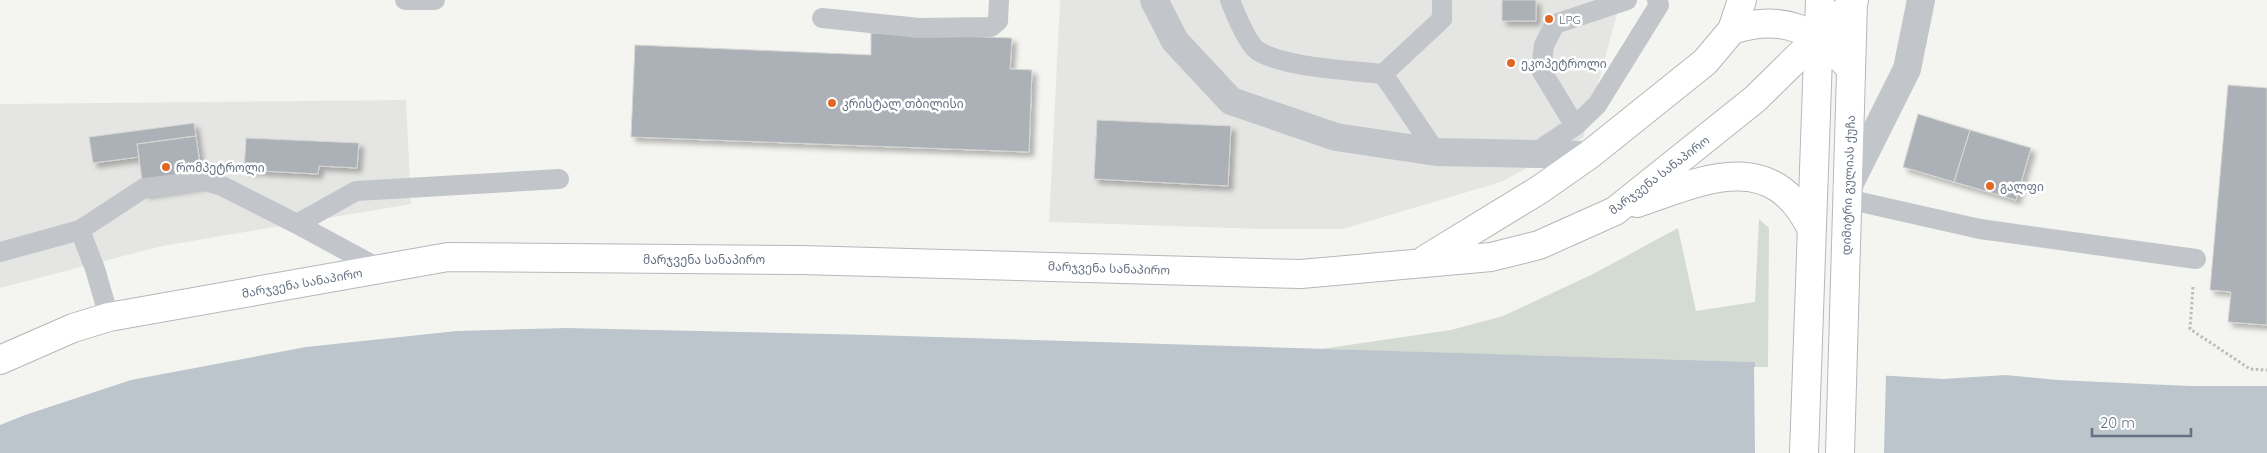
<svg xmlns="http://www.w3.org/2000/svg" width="2267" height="453" viewBox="0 0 2267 453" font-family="Quicksand,'Noto Sans Georgian',sans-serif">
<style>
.built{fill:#e5e6e4}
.green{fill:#d4dbd2}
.water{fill:#bbc5cb}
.pier{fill:#f4f5f1}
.building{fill:#abb1b7;stroke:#d6d6d3;filter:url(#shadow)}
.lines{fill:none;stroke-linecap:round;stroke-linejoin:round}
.secondary-casing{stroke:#b4b8be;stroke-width:30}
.trunk-casing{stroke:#b5b7bb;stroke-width:30}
.path{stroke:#babcbe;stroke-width:3;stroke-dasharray:2.5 2.5;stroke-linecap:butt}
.service{stroke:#c2c5c9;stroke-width:20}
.minor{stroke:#c2c5c9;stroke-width:28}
.secondary{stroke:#fff;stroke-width:28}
.trunk{stroke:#fff;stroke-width:28}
.poi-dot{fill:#e16624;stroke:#fff;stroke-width:2}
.labels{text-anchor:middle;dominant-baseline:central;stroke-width:5;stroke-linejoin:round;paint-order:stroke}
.poi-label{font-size:12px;fill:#647182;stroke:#fff;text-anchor:start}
.street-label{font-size:12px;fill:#647182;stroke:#fff}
</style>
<defs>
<filter id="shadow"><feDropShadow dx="4.5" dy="4.5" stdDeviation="2.5" flood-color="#0004"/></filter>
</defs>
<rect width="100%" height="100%" fill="#f4f5f1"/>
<path class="built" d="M1060 0H1621L1583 138 1501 182 1343 229H1263L1049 222Z
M406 100 411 204 162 246 0 288V104Z"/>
<path class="green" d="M1759 219 1769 228 1768 367H1754V362L1321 349 1451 330 1503 316 1593 274 1678 228 1696 311 1755 302Z"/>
<path class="water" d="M567 328 871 335 1755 362V368L1943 379 2005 375 2057 380 2190 386H2267V453H0V425L25 415 131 380 306 347 457 331Z"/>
<path class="pier" d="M1754 367 1886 374 1884 453H1755Z"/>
<path class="building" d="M1502 0H1536V21H1502Z
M871 33 1012 38 1010 69 1032 70 1029 152 631 137 635 45 871 55Z
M2228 85 2267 88V325L2228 322 2231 292 2210 290Z
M1918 114 1970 130 1954 182 1903 167Z
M1097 120 1231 126 1228 186 1094 179Z
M194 123 196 136 137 144 139 157 93 163 89 137Z
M1970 130 2031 148 2016 200 1954 182Z
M196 136 203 185 144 194 137 144Z
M246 138 359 143 357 168 319 166 318 174 244 170Z"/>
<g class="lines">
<g class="secondary-casing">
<path id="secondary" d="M1804 453 1820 0
M1840 453 1853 3"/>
</g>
<g class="trunk-casing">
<path id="trunk" d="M1732 30C1783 13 1817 30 1851 69
M1637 203C1701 181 1770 147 1810 226
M1426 259 1539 190 1589 155 1705 62 1732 30 1742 0
M0 360 73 328 109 317 448 257 801 260 1301 274 1491 257 1539 245 1615 211 1755 99 1853 3 1854 0"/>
</g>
<path class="path" d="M2193 287 2190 329 2250 369 2267 370"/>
<path class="service" d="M405 0H435
M1230 0C1234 11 1248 45 1258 51 1286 68 1349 70 1383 74L1436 152
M822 18 919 28 991 27 998 21 999 0
M1383 74 1442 19V0
M1575 126 1541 70 1544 45 1555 24 1627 0
M1533 154 1575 126 1597 105 1659 5 1657 0
M1847 199 1980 229 2196 259
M297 224 356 191 559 179
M80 230 95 269 109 317
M0 252 80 230 144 188 205 181 222 186 297 224 380 269"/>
<path class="minor" d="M1154 0 1175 41 1231 101 1336 137 1436 152 1589 155
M1847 189 1907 69 1921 0"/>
<use href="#secondary" class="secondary"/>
<use href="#trunk" class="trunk"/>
</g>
<g class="poi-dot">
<circle cx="1549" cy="19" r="5"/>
<circle cx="1511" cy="63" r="5"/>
<circle cx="832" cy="103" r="5"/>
<circle cx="166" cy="167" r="5"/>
<circle cx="1990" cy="186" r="5"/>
</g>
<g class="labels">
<g class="poi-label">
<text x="1559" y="19">LPG</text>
<text x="1521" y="63">ეკოპეტროლი</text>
<text x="842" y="103">კრისტალ თბილისი</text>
<text x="176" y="167">რომპეტროლი</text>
<text x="2000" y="186">გალფი</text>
</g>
<g class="street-label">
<text transform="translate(1659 175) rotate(-37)">მარჯვენა სანაპირო</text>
<text transform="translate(1848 185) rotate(-88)">დიმიტრი გულიას ქუჩა</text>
<text x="704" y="259">მარჯვენა სანაპირო</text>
<text transform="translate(1109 268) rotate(2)">მარჯვენა სანაპირო</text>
<text transform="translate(302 283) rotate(-10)">მარჯვენა სანაპირო</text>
</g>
</g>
<path d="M2092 428v8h99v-8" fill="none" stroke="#647182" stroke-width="2.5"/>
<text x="2100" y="428" font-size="15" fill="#647182" stroke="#ffffff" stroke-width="4" paint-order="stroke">20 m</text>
</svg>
